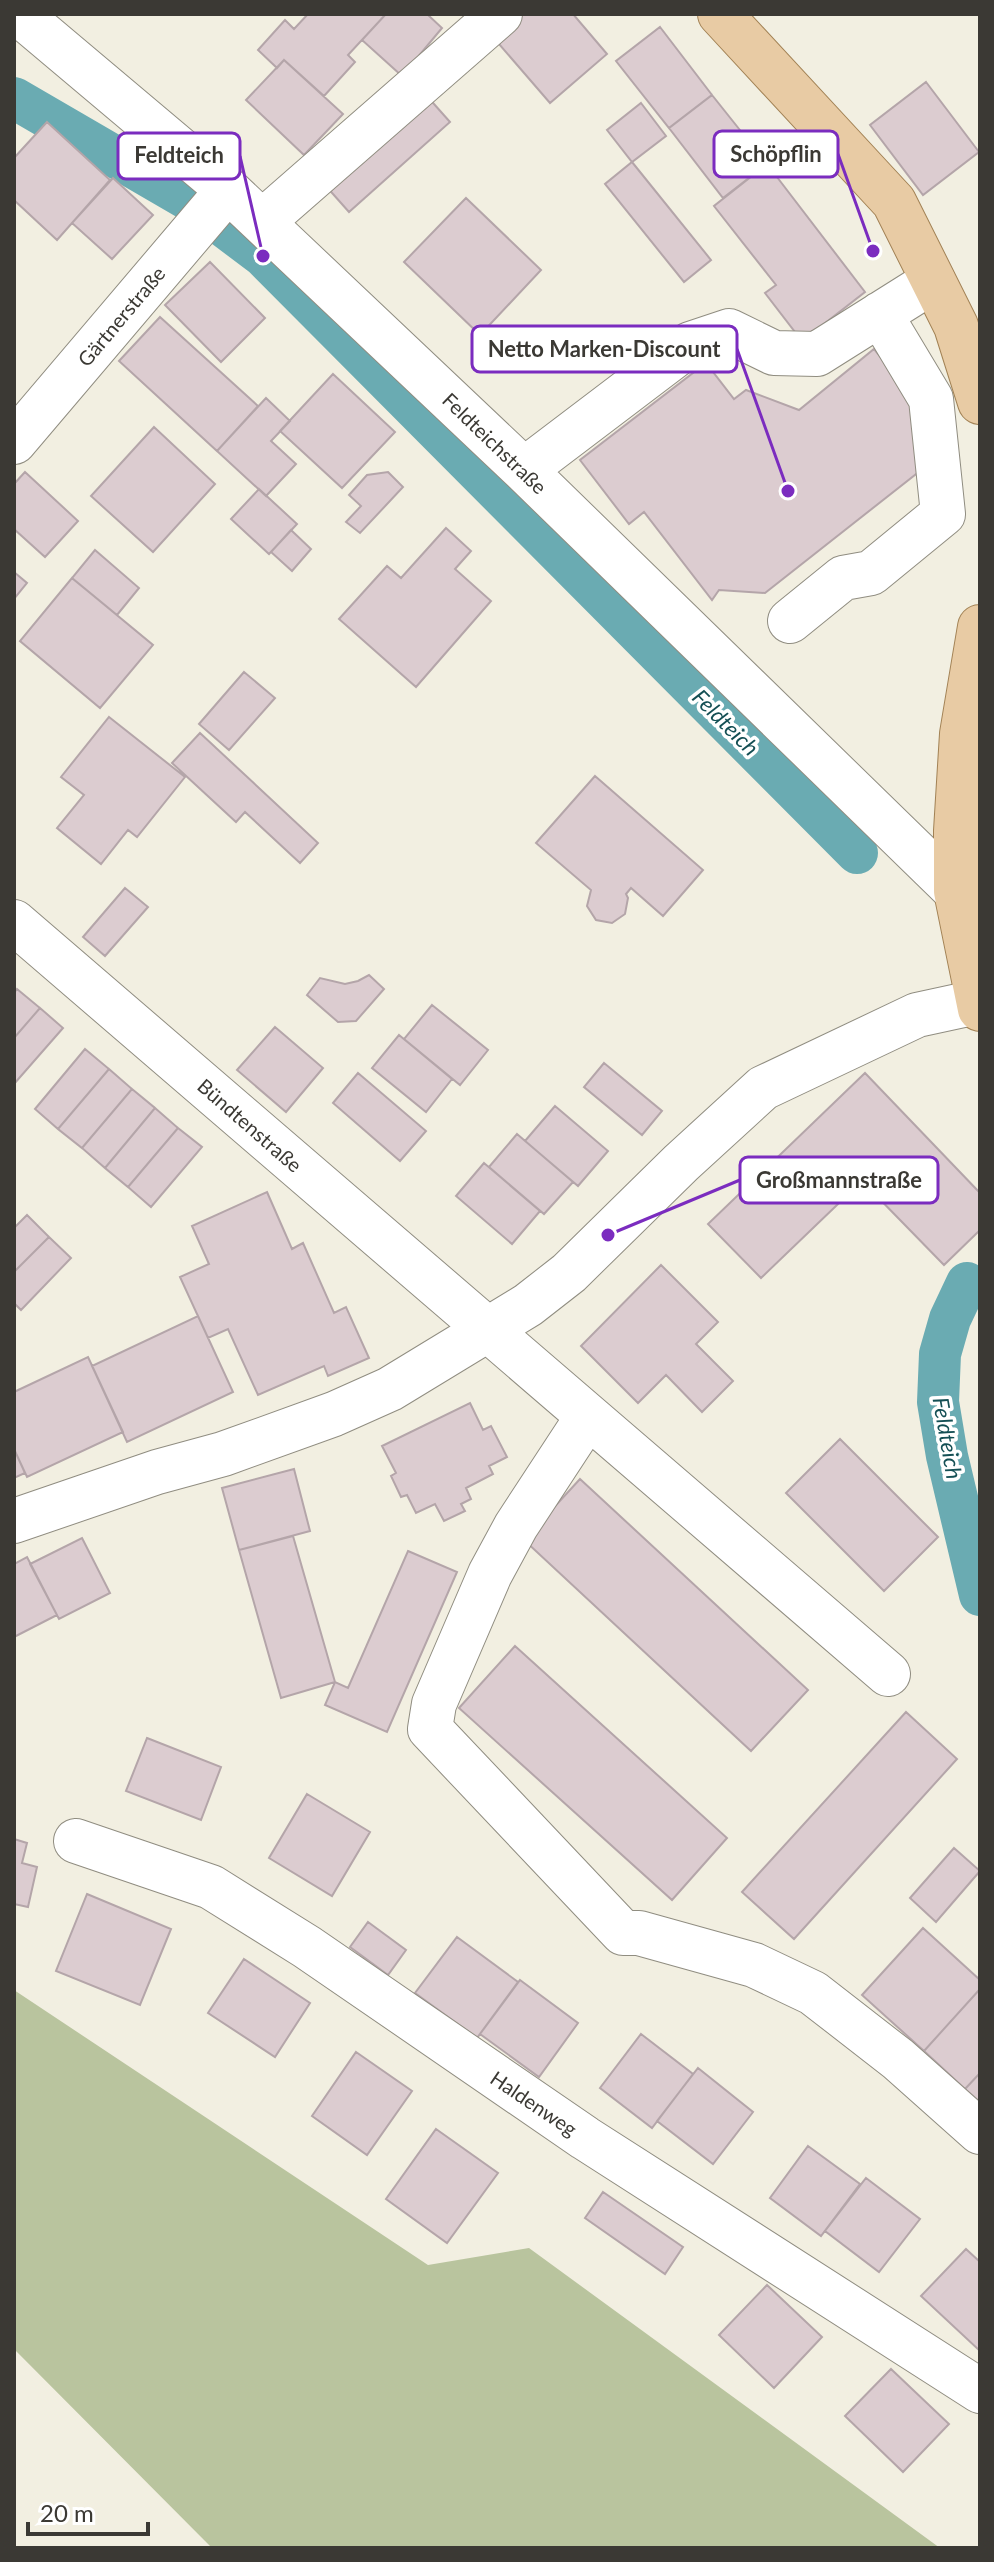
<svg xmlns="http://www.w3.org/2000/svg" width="994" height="2562" viewBox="0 0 994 2562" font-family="Lato,sans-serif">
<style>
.green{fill:#b9c49e}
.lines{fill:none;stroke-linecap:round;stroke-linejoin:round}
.canal{stroke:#6aabb2;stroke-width:42}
.building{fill:#dcccd0;stroke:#b4a5a9;stroke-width:2}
.minor-casing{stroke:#908d81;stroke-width:46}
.major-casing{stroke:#a28255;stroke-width:46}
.minor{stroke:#fff;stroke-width:44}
.major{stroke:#e8cba4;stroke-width:44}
.labels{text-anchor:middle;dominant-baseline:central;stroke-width:7;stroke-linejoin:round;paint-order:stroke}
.street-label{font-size:20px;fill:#3b3934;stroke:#fff}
.water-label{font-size:22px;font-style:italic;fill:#144f54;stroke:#fff}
.leader{fill:none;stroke:#7b2cbf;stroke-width:3}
.callout-dot{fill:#7b2cbf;stroke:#fff;stroke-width:3}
.callout{fill:#fff;stroke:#7b2cbf;stroke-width:3}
.callout-label{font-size:22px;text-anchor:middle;font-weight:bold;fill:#3b3934}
</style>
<rect width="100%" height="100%" fill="#f2efe1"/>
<path class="green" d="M14 1990 428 2265 529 2248 940 2548H212L14 2349Z"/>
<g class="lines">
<path class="canal" d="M14 98 186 198 263 256 857 853
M967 1283 950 1319 940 1354 938 1402 947 1456 980 1595"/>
</g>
<path class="building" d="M308 14H386L348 55 355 62 324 96 284 60 277 68 258 50 285 20 294 29Z
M386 14H427L442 28 402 76 362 40Z
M519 14H573L607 54 550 103 493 37Z
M660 27 712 95 669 128 616 61Z
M284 60 343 114 304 155 246 100Z
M926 82 979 152 923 195 870 125Z
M426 95 450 122 349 212 325 185Z
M712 95 767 164 723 198 669 128Z
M641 103 666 136 632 162 607 130Z
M47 122 110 180 57 240 14 200V158Z
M632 162 711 260 684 282 605 184Z
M767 164 865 292 802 341 765 293 776 285 714 206Z
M113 178 153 215 112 259 72 223Z
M466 198 541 270 480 335 404 262Z
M210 262 265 318 221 362 165 305Z
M160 317 258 406 217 451 119 361Z
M874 349 915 399 925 467 765 593 719 590 712 600 644 512 629 524 580 460 706 363 734 399 746 390 799 410Z
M333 374 395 432 342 488 280 431Z
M266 398 290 421 271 441 296 464 266 496 217 451Z
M154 427 215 484 153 552 91 496Z
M25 472 78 521 45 557 14 529V484Z
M388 472 403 487 360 533 346 522 361 506 349 495 367 475Z
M259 489 297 524 269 554 231 519Z
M446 528 471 551 455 569 491 601 416 687 339 619 387 566 401 578Z
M291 530 311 549 292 571 271 552Z
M95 550 139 588 117 615 72 578Z
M14 572 27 583 14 599Z
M72 578 153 645 100 708 20 641Z
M244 672 275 698 229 750 199 724Z
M109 717 185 777 137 837 128 830 101 864 57 828 84 795 61 777Z
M200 733 318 843 300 863 245 812 236 822 172 763Z
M595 776 703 870 663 916 631 888 626 894 628 898 625 914 612 923 596 920 587 906 591 890 536 843Z
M125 888 148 907 105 956 83 937Z
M369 975 384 989 356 1021 338 1022 307 995 320 978 345 984 358 981Z
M17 989 40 1008 14 1038V993Z
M432 1005 488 1050 460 1085 404 1039Z
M40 1008 63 1028 14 1084V1038Z
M275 1027 323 1068 286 1112 237 1070Z
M399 1035 452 1079 426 1112 372 1068Z
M85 1049 109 1069 58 1129 35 1109Z
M604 1063 662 1111 642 1135 584 1087Z
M109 1069 132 1089 82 1148 58 1129Z
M358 1073 426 1131 400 1161 333 1103Z
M865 1073 980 1193V1230L944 1265 862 1181 761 1278 708 1224Z
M132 1089 155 1108 105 1168 82 1148Z
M555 1106 608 1151 578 1186 525 1141Z
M155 1108 178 1128 128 1187 105 1168Z
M178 1128 202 1147 151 1207 128 1187Z
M517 1134 573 1182 544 1214 489 1167Z
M484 1163 540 1211 512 1244 456 1196Z
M267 1192 292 1249 303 1243 334 1313 346 1307 369 1358 328 1376 324 1366 258 1395 228 1329 208 1338 180 1277 209 1264 192 1226Z
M27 1215 49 1237 14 1272V1228Z
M49 1237 71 1258 21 1310 14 1303V1272Z
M661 1265 718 1322 696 1344 733 1381 702 1412 666 1375 638 1403 581 1346Z
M198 1316 233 1392 127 1442 92 1366Z
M88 1357 123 1432 27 1477 14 1449V1392Z
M470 1403 483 1430 491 1426 507 1457 489 1466 493 1474 466 1488 471 1499 461 1504 465 1511 444 1521 435 1504 416 1513 407 1495 401 1497 391 1476 396 1473 382 1446Z
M840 1439 938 1537 884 1591 786 1493Z
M14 1449 25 1473 14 1478Z
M294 1469 310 1531 239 1550 222 1488Z
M580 1479 808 1690 751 1751 524 1540Z
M293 1536 335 1682 281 1698 239 1550Z
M82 1538 110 1593 59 1619 30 1564Z
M408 1551 457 1572 387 1732 325 1705 335 1682 348 1688Z
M27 1557 57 1615 14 1637V1564Z
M515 1646 727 1838 672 1900 459 1708Z
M906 1712 957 1759 794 1939 742 1892Z
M147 1738 221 1767 201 1820 126 1791Z
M307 1794 370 1832 332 1896 269 1858Z
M14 1839 27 1843 22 1863 37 1867 28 1907 14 1904Z
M954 1848 980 1871 936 1922 910 1898Z
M87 1894 171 1929 140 2005 56 1971Z
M368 1922 406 1950 388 1975 350 1947Z
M923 1928 980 1980V1989L924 2051 862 1995Z
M457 1937 518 1982 477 2038 415 1993Z
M244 1959 310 2003 275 2057 208 2013Z
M520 1980 578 2023 539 2077 480 2034Z
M980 1989V2073L965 2089 924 2051Z
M641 2034 693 2074 652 2128 600 2088Z
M356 2052 412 2091 367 2155 312 2116Z
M698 2068 753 2112 713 2164 657 2121Z
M980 2073V2102L965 2089Z
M436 2129 498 2173 447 2243 386 2199Z
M808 2146 860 2184 821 2236 770 2198Z
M866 2178 920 2219 879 2272 825 2231Z
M603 2192 683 2247 665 2274 585 2218Z
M966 2249 980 2262V2351L921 2296Z
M767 2285 822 2337 774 2388 719 2335Z
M891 2369 949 2424 903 2472 845 2416Z"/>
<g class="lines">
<g class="minor-casing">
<path id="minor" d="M19 14 228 190 524 470 956 891
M262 222 500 14
M14 442 228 190
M524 470 690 344 729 331 774 353 817 354 933 281
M790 621 843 578 871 573 943 514 931 399 880 314
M14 922 888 1674
M588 1416 516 1526 490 1574 434 1704 430 1729 623 1933H639L754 1965 813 1993 898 2059 980 2132
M14 1521 157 1472 223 1454 334 1414 390 1389 528 1305 569 1273 681 1163 763 1088 917 1015 977 1002
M76 1841 211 1887 307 1947 585 2138 980 2391"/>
</g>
<g class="major-casing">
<path id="major" d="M720 14 894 202 956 326 980 402
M980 627 962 734 956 831V891L980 1009"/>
</g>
<use href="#minor" class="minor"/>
<use href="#major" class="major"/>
</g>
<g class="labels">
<g class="street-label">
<text transform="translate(121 316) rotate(-50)">Gärtnerstraße</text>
<text transform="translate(495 443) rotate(44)">Feldteichstraße</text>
<text transform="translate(250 1125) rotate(41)">Bündtenstraße</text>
<text transform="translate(534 2103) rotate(34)">Haldenweg</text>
</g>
<g class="water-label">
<text transform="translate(726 722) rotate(45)">Feldteich</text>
<text transform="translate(948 1438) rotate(80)">Feldteich</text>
</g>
</g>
<path class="leader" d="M873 251L838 154M263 256L240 156M788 491L737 349M608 1235L740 1180"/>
<g class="callout-dot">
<circle cx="873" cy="251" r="8"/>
<circle cx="263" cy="256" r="8"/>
<circle cx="788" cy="491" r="8"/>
<circle cx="608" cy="1235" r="8"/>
</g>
<g class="callout">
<rect x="714" y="131" width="124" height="46" rx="8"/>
<rect x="118" y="133" width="122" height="46" rx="8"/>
<rect x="472" y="326" width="265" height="46" rx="8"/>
<rect x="740" y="1157" width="198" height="46" rx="8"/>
</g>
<g class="callout-label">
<text x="776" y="162">Schöpflin</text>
<text x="179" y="163">Feldteich</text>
<text x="604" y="357">Netto Marken-Discount</text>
<text x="839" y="1188">Großmannstraße</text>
</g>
<rect width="994" height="2562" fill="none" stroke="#3b3934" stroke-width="32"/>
<path d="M28 2522v12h120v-12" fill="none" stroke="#3b3934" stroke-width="4"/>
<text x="40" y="2522" font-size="24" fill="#3b3934" stroke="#ffffff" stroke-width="6" paint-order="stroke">20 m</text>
</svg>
